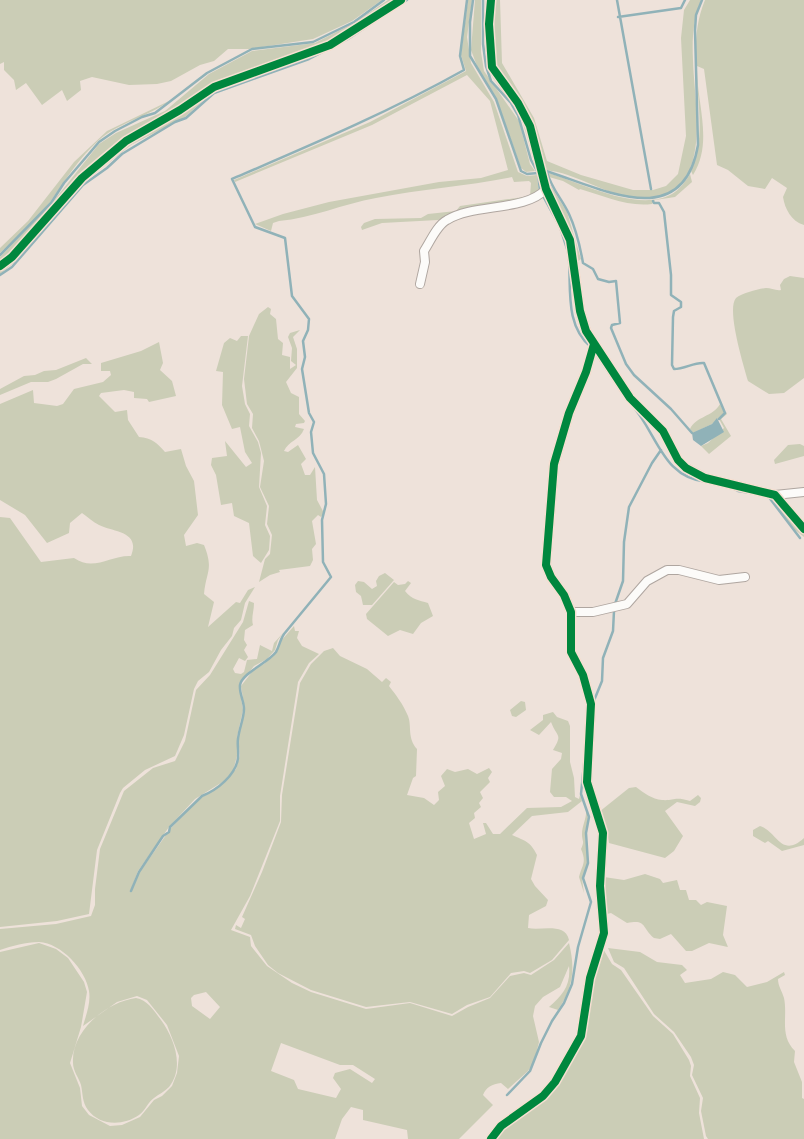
<svg xmlns="http://www.w3.org/2000/svg" width="804" height="1139" viewBox="0 0 804 1139" font-family="'Roboto Condensed',sans-serif">
<style>
.green{fill:#cbcdb6;fill-rule:evenodd}
.water{fill:#90b2b8}
.lines{fill:none;stroke-linecap:round;stroke-linejoin:round}
.stream{stroke:#90b2b8;stroke-width:2.5}
.minor-casing{stroke:#afa6a0;stroke-width:10}
.minor{stroke:#fcfbf9;stroke-width:8}
.cycleway-casing{stroke:#f6e0d2;stroke-width:11}
.cycleway{stroke:#00873e;stroke-width:8}
</style>
<rect width="100%" height="100%" fill="#eee2da"/>
<path class="green" d="M0 0H382L352 21 313 39 249 49H228L214 61 200 65 171 81 157 84 129 85 92 77 80 81 81 90 67 101 62 90 42 105 26 83 16 90 14 80 4 70V62L0 64Z
M388 0H397L330 43 210 85 126 140 0 263V257L52 203 99 144 116 133 165 111 209 74 252 51 315 43 354 23Z
M404 0H407L344 41 321 52 213 92 185 117 131 145 81 185 16 261 0 274V269L74 188 120 148 205 94 312 54Z
M468 0H472L467 37 471 63 494 102 518 172 527 176 537 175 539 194 438 220 382 223 362 230 361 227 364 223 375 219 421 218 428 214 456 211 460 206 530 196 531 183 529 181 514 182 512 177C467 186 421 189 376 198 343 204 312 218 279 221L273 223 271 231 255 224 283 214 329 202 439 182 481 178 508 170 490 101 467 75 372 125 235 182 234 180 370 122 466 71 461 55Z
M475 0H481V52L484 71 519 121 530 164 535 171 526 172 521 168 496 97 477 66 471 50Z
M486 0H489L488 60 524 118 543 188 541 191 538 173 521 117 488 71 485 44Z
M493 0H500L502 63 534 118 547 161 581 175 633 190H653L666 186 678 174 686 136 681 38 684 10 690 0H701C693 19 692 39 693 60 694 106 716 198 642 198 608 198 577 172 544 170L529 117 494 65 491 26Z
M705 0H804V225C791 221 785 209 783 197L787 188 772 178 765 189 748 186 728 170 717 165 704 69 697 66C696 102 714 142 693 175L691 171C714 121 681 57 705 0Z
M169 101C148 117 120 122 99 140 80 157 65 180 51 201 37 220 17 237 0 253V248L28 221 74 162 107 131Z
M548 173C582 183 638 213 672 194 679 190 686 181 690 174L692 182 675 197 655 200 652 204C627 207 604 196 580 189L579 190 563 181 549 177Z
M546 178 567 212 581 259 577 262 571 230 550 192Z
M790 276 804 278V378L784 393 769 394 748 381C744 367 726 309 736 298 742 293 758 289 766 288 771 288 776 291 781 290L780 285 784 279Z
M268 307 271 309 270 314 276 319 278 339 283 343 282 355 290 357V369L296 365 291 361 292 348 288 337 290 333 300 330 293 337 297 349V368L286 382 291 393 299 397V414L305 421 304 423 296 424 295 427 304 429C300 440 288 441 284 451L288 452 298 445 306 459 301 464 305 475H310L315 467 317 500 324 513 321 517 318 515 312 521 316 544 312 549 313 560 310 566 279 570 280 572 270 575 259 582 265 559 270 554 272 535 267 524 269 506 260 487 264 461 259 441 252 428 253 414 247 404 244 379 249 336 259 314Z
M241 336H248L242 386 245 404 250 414 249 426 258 442 261 453 259 487 267 506 265 525 270 536 269 550 261 563 253 556 249 523 234 516 232 503 221 505 216 475 211 465 212 458 227 456 225 441 246 467 252 463 245 452 240 427 232 429 222 405 223 372 216 371 224 343 230 338 237 341Z
M159 342 163 363 160 370 172 381 176 396 149 402 147 399 134 398V392L124 390 101 393 99 396 115 412 127 410 128 420 139 437C152 438 157 443 165 452L181 449 186 466 194 481 198 515 184 535 186 546 197 543 204 545C214 570 206 571 204 594L214 602 208 627 236 602 240 603 248 590 255 587 245 603 241 620 234 628 232 636 221 650 209 672 198 681 194 689 184 735 175 756 145 770 123 788 120 793 97 850 89 914 57 921 0 927V517L10 518 41 562 74 558C94 572 110 555 131 556 141 531 113 532 99 525 93 522 88 517 82 513L70 523 69 533 47 543 25 515 0 500V404L33 390 34 403 57 406 63 404 74 389 103 382 111 375 110 371H101V363L141 351Z
M86 358 92 364H83L56 379 48 382H31L0 395V389L24 376 35 375 44 371 56 370Z
M720 404 724 413 712 424 693 433 690 429C696 416 713 417 720 404Z
M726 412 727 414 721 419 731 436 709 454 701 446 708 443 724 428 719 419Z
M800 444 804 446V456L775 464 774 460 788 445Z
M769 496 775 498 804 532V537L790 526Z
M385 573 394 580 372 605H363L361 596 356 592 355 585 358 581 364 582 372 589 377 586 376 581 379 576Z
M408 581 411 583 405 591C412 600 419 600 428 603L433 616 421 623 413 634 400 630 388 636 367 619 366 614 394 582 398 585 405 584Z
M249 601 254 603C254 611 251 618 253 625L245 630 244 640 247 645 244 650 248 657 245 661 239 658 233 669 235 673 241 674 244 672 247 660 257 659 260 645 272 651 274 643 283 633 278 640 275 650 267 659 254 666 239 685 243 710 237 737V756L233 771 224 781 195 799 169 827 138 871 130 892 139 873 171 828 198 800 225 782 236 769 240 755 238 738 245 710 241 686 255 668 264 664 277 651 280 642 294 626 295 631H299L297 638 302 646 319 654 309 663 298 682 280 796V821L250 896 231 930 250 937 251 946 267 966 292 983 311 992 366 1009 410 1003 452 1016 468 1007 490 998 510 976 524 973 531 975 554 960 569 943C575 968 574 986 558 1010L549 1007C563 995 571 985 569 966L560 987 543 997 535 1006 533 1016 539 1042 534 1062 528 1071 508 1089 501 1083C492 1084 486 1087 483 1095L493 1105 459 1139H408L407 1130 363 1120V1110L351 1107 342 1119 335 1139H0V952L39 943 56 949 68 958 84 982 87 992 81 1027 70 1063 80 1088 82 1106 89 1115 110 1126 122 1125 140 1117 154 1100 162 1096 172 1086 177 1073 179 1056 167 1025 147 1000 137 996 117 1002 83 1026C86 1015 91 1003 89 991 86 970 61 943 39 942 26 942 12 946 0 950V929L56 924 91 916 95 905V889L100 849 124 791 153 768 175 761 185 741 196 690 210 675 243 622ZM206 992 220 1007 210 1019 192 1006 191 998 194 995ZM281 1043 340 1065H353L375 1079 372 1083 350 1069 335 1073 333 1078 341 1089 336 1098 298 1089 294 1080 271 1071Z
M333 648 340 656 367 669 382 682 386 678 391 682 389 686C396 695 403 704 408 716 412 726 407 738 417 749L416 776 413 778 407 795 424 798 434 805 439 800 438 792 445 786 441 776 447 769 455 772 468 769 477 774 489 768 492 772 488 778 490 782 480 792 483 798 479 803 481 807 474 813 475 818 469 823 474 839 486 834 483 823H486L493 834H500L527 808 561 807 572 801 566 797H554L550 792 552 769 561 759 562 753 553 750C563 733 557 738 551 722L539 735 530 730 543 720V715L553 712 557 717 568 721 570 726V762L574 778 575 797 579 799 580 795 582 801 568 812 532 816 512 835C525 841 530 841 537 855L531 879 535 886 548 900 546 906 529 915 528 928C541 931 565 922 569 940L552 960 530 973 524 971 511 973 490 997 467 1005 452 1014 410 1002 366 1007 311 990 278 973 268 965 255 946 251 935 235 929 236 925 241 928 245 919 242 917 262 872 281 822 282 795 300 683 311 664 324 651Z
M521 701 525 702 526 710 516 717 512 716 510 710Z
M636 787C644 793 652 799 662 800 674 801 674 796 690 801L698 795 701 798 700 802 695 806 677 802 665 811 683 836 674 851 665 858 609 843 606 826 599 812 629 788Z
M586 809 588 818 585 833 588 863 582 879 584 893 579 877C582 865 587 863 581 849 585 840 582 842 582 834 582 825 587 818 586 809Z
M760 826C777 831 781 859 804 838V845L782 851 768 841 765 843 753 836V830Z
M645 874 660 879 663 883 677 880 680 890H686L689 900H696L701 905 707 902 727 906 723 935 728 947 709 943 692 951H686L671 934 660 939 654 938C641 927 647 919 627 923L611 913 607 914 602 890 604 877 624 880Z
M602 947 612 964 621 970 653 1016 673 1034 689 1060 691 1066 690 1076 700 1098 699 1113 704 1139H493L501 1128 541 1100 584 1033 590 987Z
M608 948 640 952 657 962 682 965 687 970 680 975 685 983 711 979 723 972 735 975 747 987 767 982 784 972 785 975 778 979C778 986 782 991 784 998 788 1017 779 1035 795 1051L794 1062 802 1082V1098L804 1099V1139H708L706 1136 701 1111 703 1098 692 1075 694 1065 691 1057 674 1032 654 1014 624 968 614 962Z
M136 998C148 1000 154 1011 161 1020 174 1038 185 1067 169 1087 164 1092 159 1094 154 1098 148 1102 145 1111 139 1115 123 1126 100 1126 88 1110 82 1102 83 1094 81 1085 79 1078 73 1071 73 1063 71 1031 106 1002 136 998Z"/>
<path class="water" d="M717 418 724 432 701 446 693 440 692 433 712 424Z"/>
<g class="lines">
<path class="stream" d="M473 0 470 22V56L496 99 521 171 527 174 538 173
M483 0V44L486 66 491 81 511 103 518 115 531 160 538 173 540 191
M617 0 651 189
M402 3 407 0
M618 17 681 8 685 0
M546 171C601 188 683 234 698 145L695 30 696 15 702 0
M547 172C551 188 562 199 569 214 576 229 580 246 583 263L593 269 598 279 609 282 616 281 620 323 612 325 611 328 626 364 634 375 671 409 692 433
M543 196 560 227 568 252
M653 201 654 203H659L664 212 671 275V295L681 302V307L674 311 673 317 672 365 674 369C685 369 694 362 704 363L725 413 719 419
M0 255 51 203 64 183 99 142 115 131 142 117 155 113 207 73 252 49 313 42 354 22 384 0
M569 260C571 289 565 326 591 347
M0 275 12 267 83 185 107 168 122 154 175 122 186 118 214 93 309 59 348 39 381 17
M595 352 627 400
M631 404C658 434 662 478 707 482
M732 488 738 491 757 494
M768 496 800 538
M615 604 623 581 624 542 629 507 652 463 661 450
M593 703 602 681 603 658 613 631 614 611
M131 891 139 872 163 836 169 832 170 827 202 796C217 790 236 775 238 758 239 752 237 745 238 739 239 729 244 718 244 709 244 701 239 693 240 685 242 673 268 663 276 652 279 647 280 640 284 634L331 577 323 562 322 520 326 504 324 474 313 453 311 432 314 422 309 413 302 369 305 357 303 341 308 330 309 319 292 296 285 238 255 227 232 179C311 145 389 112 464 70L460 56 467 0
M507 1095 530 1071 541 1043 552 1021 564 1003 572 984 578 947 591 902 583 878 588 863 586 833 589 817 581 794 586 744"/>
<g class="minor-casing">
<path id="minor" d="M491 0 489 24 492 67 518 103 530 126 546 189 570 240 580 311 586 331 630 398 663 431 678 460 686 468 705 478 775 495 804 529
M0 266 12 257 82 178 126 141 180 110 214 87 330 45 401 0
M420 284 425 262 424 251C430 242 437 225 447 220 474 203 525 212 546 189
M775 495 804 492
M571 612H593L627 604 647 581 667 570H679L719 580 745 577
M491 1139 501 1126 543 1096 555 1082 581 1036 590 978 604 933 600 886 603 833 587 782 591 704 583 675 571 652V612L564 595 551 577 546 565 554 464 569 413 586 372 594 344"/>
</g>
<use href="#minor" class="minor"/>
<g class="cycleway-casing">
<path id="cycleway" d="M491 0 489 24 492 67 518 103 530 126 546 189 570 240 580 311 586 331 630 398 663 431 678 460 686 468 705 478 775 495 804 529
M0 266 12 257 82 178 126 141 180 110 214 87 330 45 401 0
M491 1139 501 1126 543 1096 555 1082 581 1036 590 978 604 933 600 886 603 833 587 782 591 704 583 675 571 652V612L564 595 551 577 546 565 554 464 569 413 586 372 594 344"/>
</g>
<use href="#cycleway" class="cycleway"/>
</g>
</svg>
